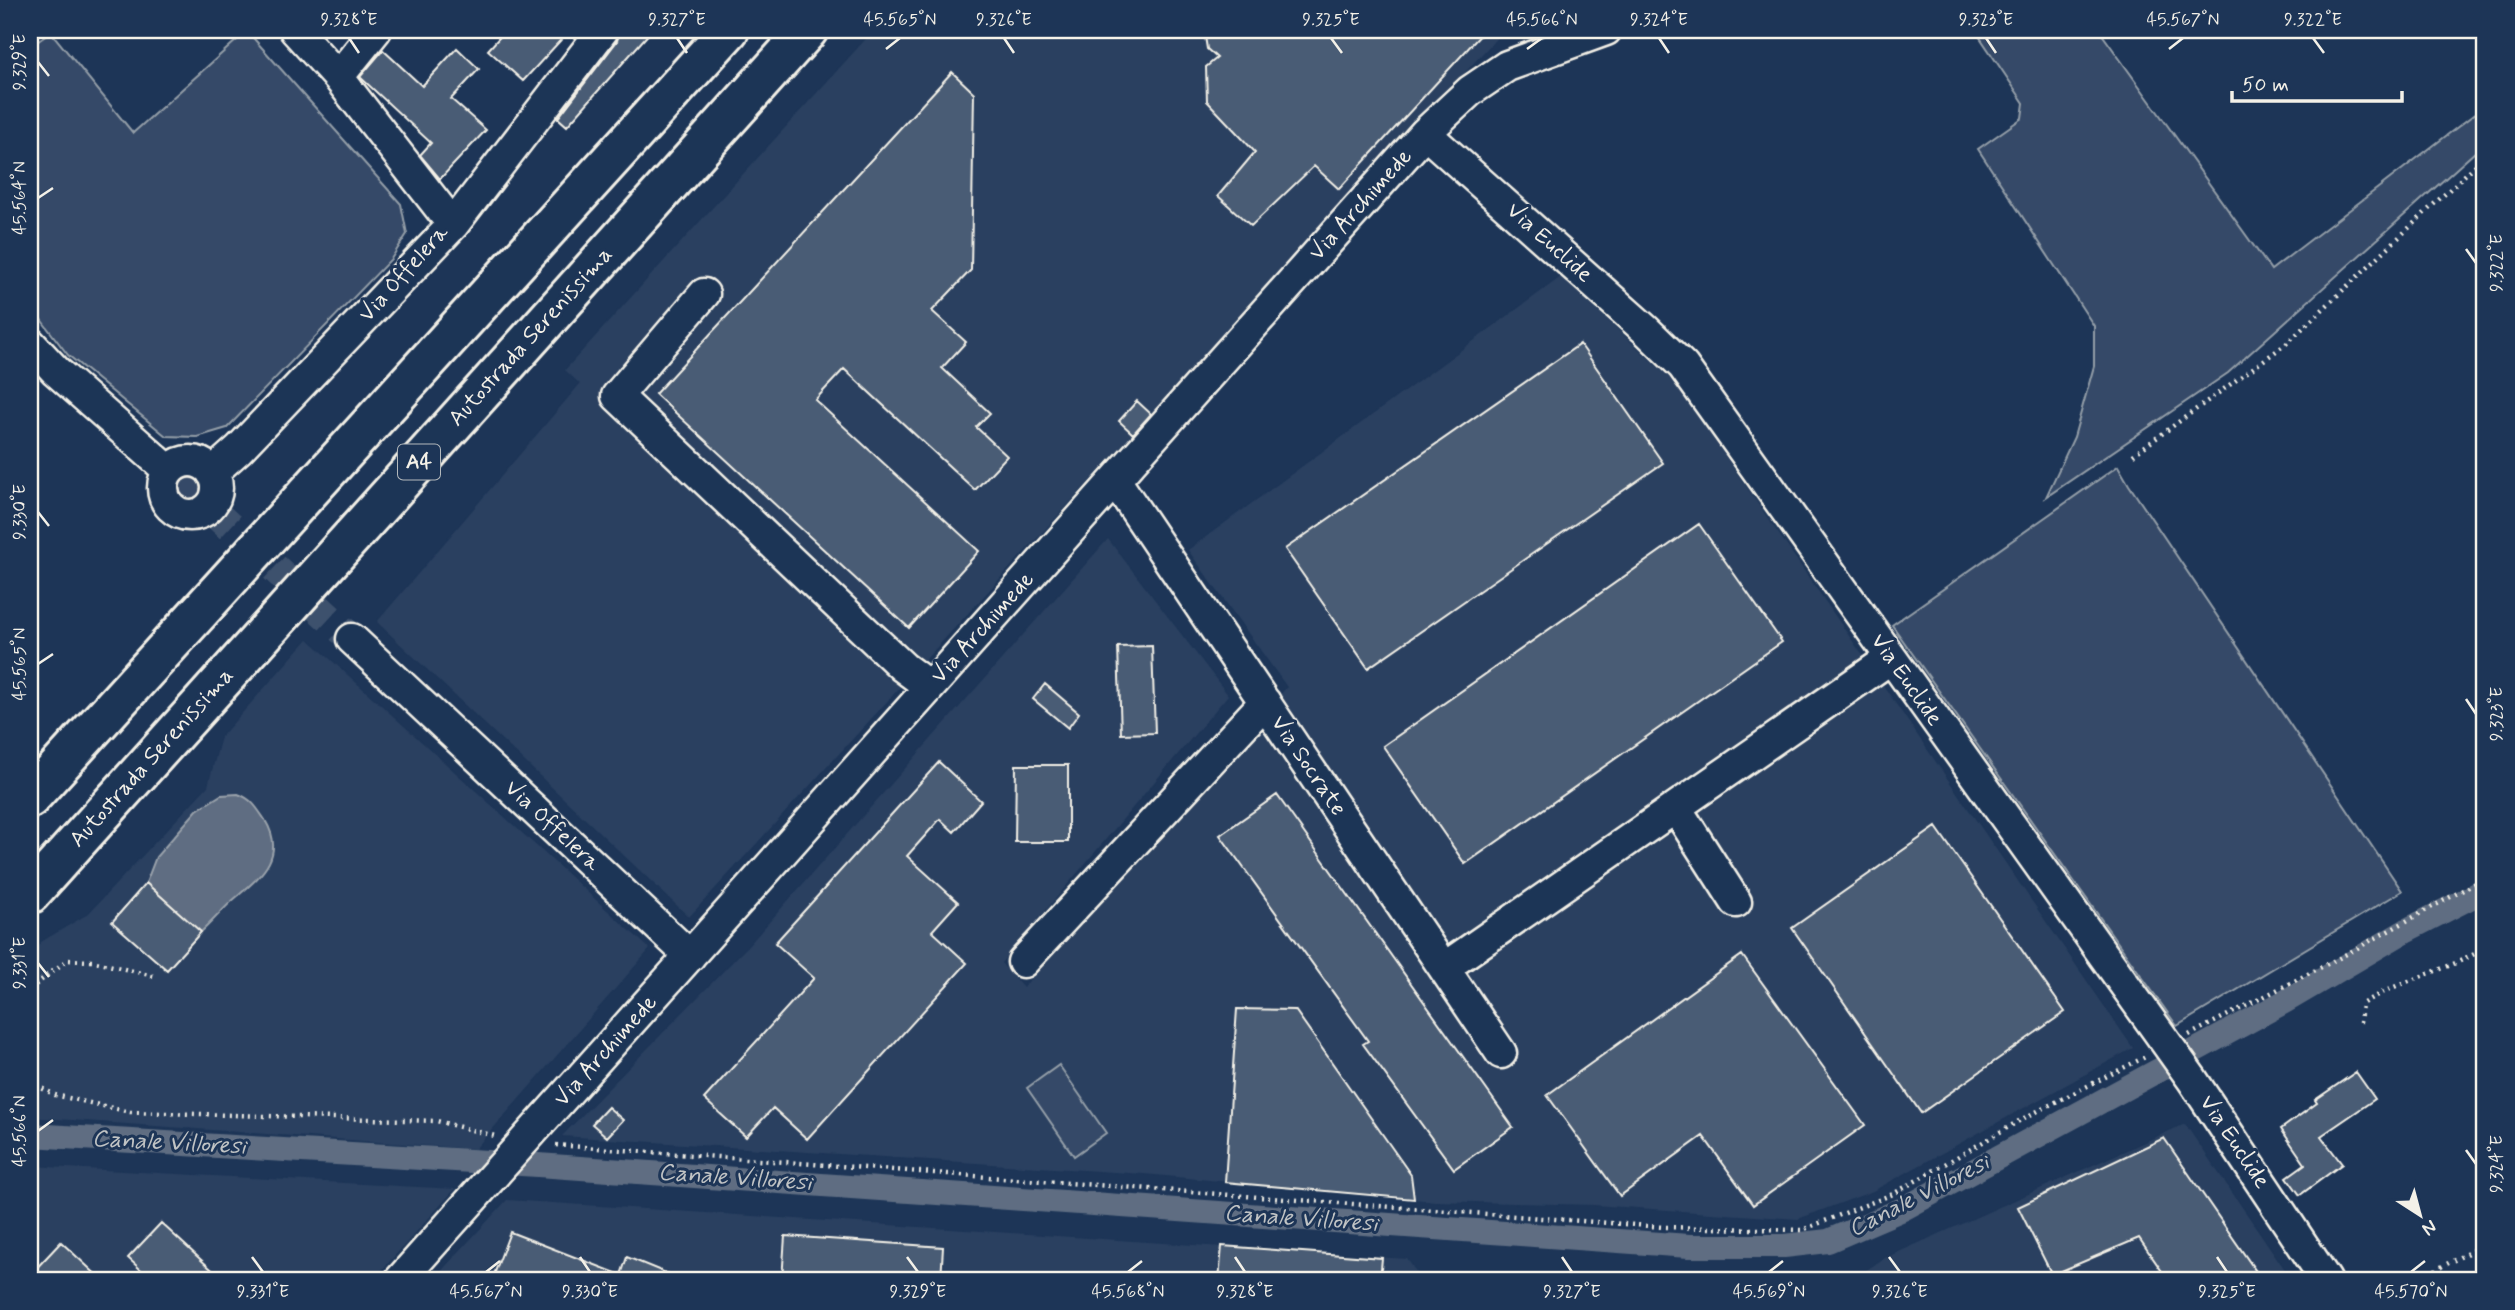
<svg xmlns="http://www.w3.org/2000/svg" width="2515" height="1310" viewBox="0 0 2515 1310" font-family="Mynerve,sans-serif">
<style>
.built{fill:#2a4060}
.green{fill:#354a67;stroke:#949ea8;stroke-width:2}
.water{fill:#5e6d82;stroke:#9aa2ab;stroke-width:2}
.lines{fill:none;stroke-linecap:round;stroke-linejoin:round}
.canal{stroke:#5e6d82;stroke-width:24}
.building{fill:#485b74;stroke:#f4f1e8;stroke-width:2}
.minor-tunnel{stroke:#3d516d;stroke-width:30;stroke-dasharray:30 15;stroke-linecap:butt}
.minor-casing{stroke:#f4f1e8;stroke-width:35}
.highway-casing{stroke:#f4f1e8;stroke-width:44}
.path{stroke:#f4f1e8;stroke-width:4.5;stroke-dasharray:2 5;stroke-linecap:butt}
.minor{stroke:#1d3557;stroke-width:30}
.highway{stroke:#1d3557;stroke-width:38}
.ticks{fill:none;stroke:#f4f1e8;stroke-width:2.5}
.labels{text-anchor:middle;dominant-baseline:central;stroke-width:6;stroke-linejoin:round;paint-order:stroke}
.shield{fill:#1d3557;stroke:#b4b9bc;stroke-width:2}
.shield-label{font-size:21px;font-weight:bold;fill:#f4f1e8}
.street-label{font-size:23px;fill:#f4f1e8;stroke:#1d3557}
.water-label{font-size:24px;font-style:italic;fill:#c0c3c4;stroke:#1d3557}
.neatline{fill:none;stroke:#f4f1e8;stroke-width:2.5}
.ticks-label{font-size:18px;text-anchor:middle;fill:#f4f1e8}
</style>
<rect width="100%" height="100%" fill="#1d3557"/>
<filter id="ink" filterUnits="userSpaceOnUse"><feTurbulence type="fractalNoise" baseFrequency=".0143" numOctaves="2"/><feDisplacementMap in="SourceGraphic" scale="14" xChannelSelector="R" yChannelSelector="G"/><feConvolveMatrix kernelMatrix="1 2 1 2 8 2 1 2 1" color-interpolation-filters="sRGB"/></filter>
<g filter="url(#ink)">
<path class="built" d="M874 30H1504L689 917 377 622 580 384 565 370Z
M1561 277 1674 382 2133 1048 1873 1191 1798 1219 1594 1205 1435 1201 1144 1174 562 1136 749 945 1108 539 1228 695 1001 963 1023 988 1287 687 1188 550Z
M308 639 650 949 475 1149 30 1117V956L41 942 88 914 208 786 221 737Z
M2185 1124 2292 1280H1852L1883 1259Z
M30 1166 455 1189 373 1280H30Z
M507 1200 1407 1259 1422 1280H433Z"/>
<path class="green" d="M1975 30H2099L2271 270 2485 106V143L2228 373 2046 497 2074 437 2094 366V326L1978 149 2022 118 2024 103Z
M247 31 401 204 407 234 391 259 227 428 197 437 166 436 68 355 30 305V47L51 32 133 133Z
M2118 466 2129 485 2402 891 2177 1026 1892 625Z
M177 491a13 13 0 1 1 26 0a13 13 0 1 1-26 0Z
M1059 1065 1106 1133 1074 1156 1027 1088Z"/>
<path class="water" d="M238 794C252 799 257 808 265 820 288 858 258 878 232 901 221 911 212 922 201 932L146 883 156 857 197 810 221 795Z"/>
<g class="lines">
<path class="canal" d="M30 1135 538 1165 1689 1246H1784L1828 1241 1903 1209 2286 1001 2407 930 2485 890"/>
</g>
<path class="building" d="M506 30H514L522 37 529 30H570L523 81 488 50Z
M620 30H652L567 126 558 118 617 41Z
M1204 30H1485L1339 189 1314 166 1251 226 1218 196 1255 152 1207 101 1206 67 1217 58 1207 49Z
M457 48 479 69 451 99 486 130 440 179 420 155 431 143 360 77 383 50 422 86Z
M952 72 974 93 971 270 932 311 966 342 942 368 990 413 976 427 1007 456 975 490 844 369 815 400 979 551 909 628 655 394Z
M1580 344 1663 463 1368 668 1285 549Z
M1137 401 1151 414 1133 434 1119 421Z
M1699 524 1782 642 1465 864 1383 746Z
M1152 646 1155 733 1121 734 1118 647Z
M1045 684 1079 713 1068 728 1033 699Z
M939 762 981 801 954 832 940 819 907 856 958 902 932 931 967 963 807 1139 773 1108 746 1137 704 1099 814 978 775 943Z
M1016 765H1068V842H1015Z
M1277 795 1513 1127 1454 1169 1363 1044 1368 1041 1220 835Z
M1936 827 2065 1012 1921 1113 1792 928Z
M146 883 201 932 167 970 112 922Z
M1742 955 1865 1125 1753 1205 1703 1136 1620 1196 1547 1095Z
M1237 1009 1295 1010 1411 1175 1414 1199 1225 1182Z
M2356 1072 2375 1099 2321 1136 2342 1164 2300 1195 2287 1177 2305 1164 2281 1129 2317 1103 2315 1100Z
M608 1107 623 1120 607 1137 592 1124Z
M2164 1138 2262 1280H2168L2139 1238 2052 1275 2018 1207Z
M161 1223 223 1280H152L128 1258Z
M510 1232 621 1275 627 1257 683 1280H492Z
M785 1236 943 1247 941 1280H782Z
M61 1242 102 1280H30V1275Z
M1222 1246 1382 1258 1380 1280H1219Z"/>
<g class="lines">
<path class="minor-tunnel" d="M208 507 352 639"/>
<g class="minor-casing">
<path id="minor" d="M295 30 338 77 453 225
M338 77 376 30
M1425 133 1646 330 1683 366 2192 1079 2326 1280
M704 294 617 396 903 667 930 687
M30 343 56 371 169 471
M163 488a27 27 0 1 1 54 0a27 27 0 1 1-54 0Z
M212 473 239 449 453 225 603 30
M1115 480 1501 1053
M352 639 690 956
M1676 808 1736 902
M1023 962 1265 702
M1444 968 1891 658
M400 1280 1425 133 1470 91 1507 66 1606 30"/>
</g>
<g class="highway-casing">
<path id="highway" d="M30 798 729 30
M30 894 808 30"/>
</g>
<path class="path" d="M2133 455 2286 344 2485 156
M30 989 67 960 92 961 157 977
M2360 1023 2362 1004C2400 979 2446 972 2485 948
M2189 1035 2341 957 2485 878
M30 1082 55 1095 130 1112 437 1121 495 1136
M556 1145 1663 1227 1802 1230 1893 1194 2026 1117 2147 1056
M2416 1280 2485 1244"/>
<use href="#minor" class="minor"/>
<use href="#highway" class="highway"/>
</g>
</g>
<path class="ticks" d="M349 38 359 53M677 38 687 53M1004 38 1014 53M1331 38 1342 53M1659 38 1669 53M1986 38 1996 53M2313 38 2324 53M886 49 900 38M1527 49 1542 38M2169 49 2183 38M38 62 49 76M38 198 53 188M2466 249 2476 263M38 512 49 526M38 664 53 654M2466 699 2476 714M38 963 49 977M38 1131 53 1120M2466 1150 2476 1164M252 1257 263 1272M580 1257 590 1272M907 1257 918 1272M1235 1257 1245 1272M1562 1257 1572 1272M1889 1257 1900 1272M2217 1257 2227 1272M486 1272 500 1261M1128 1272 1142 1261M1769 1272 1783 1261M2411 1272 2425 1261"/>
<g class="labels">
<rect class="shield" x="398" y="444.5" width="42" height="35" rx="5"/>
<g class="shield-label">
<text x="419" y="462">A4</text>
</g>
<g class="street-label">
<text transform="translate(1361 205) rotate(-48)">Via Archimede</text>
<text transform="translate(1549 243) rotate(42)">Via Euclide</text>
<text transform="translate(404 274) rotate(-48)">Via Offelera</text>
<text transform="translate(531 337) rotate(-48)">Autostrada Serenissima</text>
<text transform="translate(983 628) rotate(-48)">Via Archimede</text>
<text transform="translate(1906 680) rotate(55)">Via Euclide</text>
<text transform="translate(152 758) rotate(-48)">Autostrada Serenissima</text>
<text transform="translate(1308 766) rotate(56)">Via Socrate</text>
<text transform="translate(552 826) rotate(43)">Via Offelera</text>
<text transform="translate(606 1051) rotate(-48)">Via Archimede</text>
<text transform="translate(2234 1142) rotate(56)">Via Euclide</text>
</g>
<g class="water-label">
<text transform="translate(169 1143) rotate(3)">Canale Villoresi</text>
<text transform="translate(735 1178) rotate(4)">Canale Villoresi</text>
<text transform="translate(1919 1196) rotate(-27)">Canale Villoresi</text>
<text transform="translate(1301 1219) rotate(4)">Canale Villoresi</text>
</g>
</g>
<rect width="2515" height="1310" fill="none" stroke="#1d3557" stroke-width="77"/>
<g transform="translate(2420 1215) rotate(144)" stroke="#1d3557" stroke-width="5" paint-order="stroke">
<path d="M0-5L12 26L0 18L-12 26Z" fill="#f4f1e8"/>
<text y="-10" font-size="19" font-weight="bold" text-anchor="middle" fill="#f4f1e8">N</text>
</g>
<path d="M2232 91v10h170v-10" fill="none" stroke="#f4f1e8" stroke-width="3.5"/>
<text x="2242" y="91" font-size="21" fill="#f4f1e8" stroke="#1d3557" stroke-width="5" paint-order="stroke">50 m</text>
<rect x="38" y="38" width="2438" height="1234" class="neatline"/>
<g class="ticks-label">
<text x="349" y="25">9.328°E</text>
<text x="677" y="25">9.327°E</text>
<text x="900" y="25">45.565°N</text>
<text x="1004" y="25">9.326°E</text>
<text x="1331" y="25">9.325°E</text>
<text x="1542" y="25">45.566°N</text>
<text x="1659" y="25">9.324°E</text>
<text x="1986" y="25">9.323°E</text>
<text x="2183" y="25">45.567°N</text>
<text x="2313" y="25">9.322°E</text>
<text transform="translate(19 62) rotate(-90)" y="6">9.329°E</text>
<text transform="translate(19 198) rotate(-90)" y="6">45.564°N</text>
<text transform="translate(2496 263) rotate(-90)" y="6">9.322°E</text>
<text transform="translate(19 512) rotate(-90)" y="6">9.330°E</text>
<text transform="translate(19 664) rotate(-90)" y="6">45.565°N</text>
<text transform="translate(2496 714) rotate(-90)" y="6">9.323°E</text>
<text transform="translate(19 963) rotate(-90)" y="6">9.331°E</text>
<text transform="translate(19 1131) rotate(-90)" y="6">45.566°N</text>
<text transform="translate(2496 1164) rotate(-90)" y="6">9.324°E</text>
<text x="263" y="1297">9.331°E</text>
<text x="486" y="1297">45.567°N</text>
<text x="590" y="1297">9.330°E</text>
<text x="918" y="1297">9.329°E</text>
<text x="1128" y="1297">45.568°N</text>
<text x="1245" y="1297">9.328°E</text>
<text x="1572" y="1297">9.327°E</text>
<text x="1769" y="1297">45.569°N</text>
<text x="1900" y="1297">9.326°E</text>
<text x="2227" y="1297">9.325°E</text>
<text x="2411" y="1297">45.570°N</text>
</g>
</svg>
